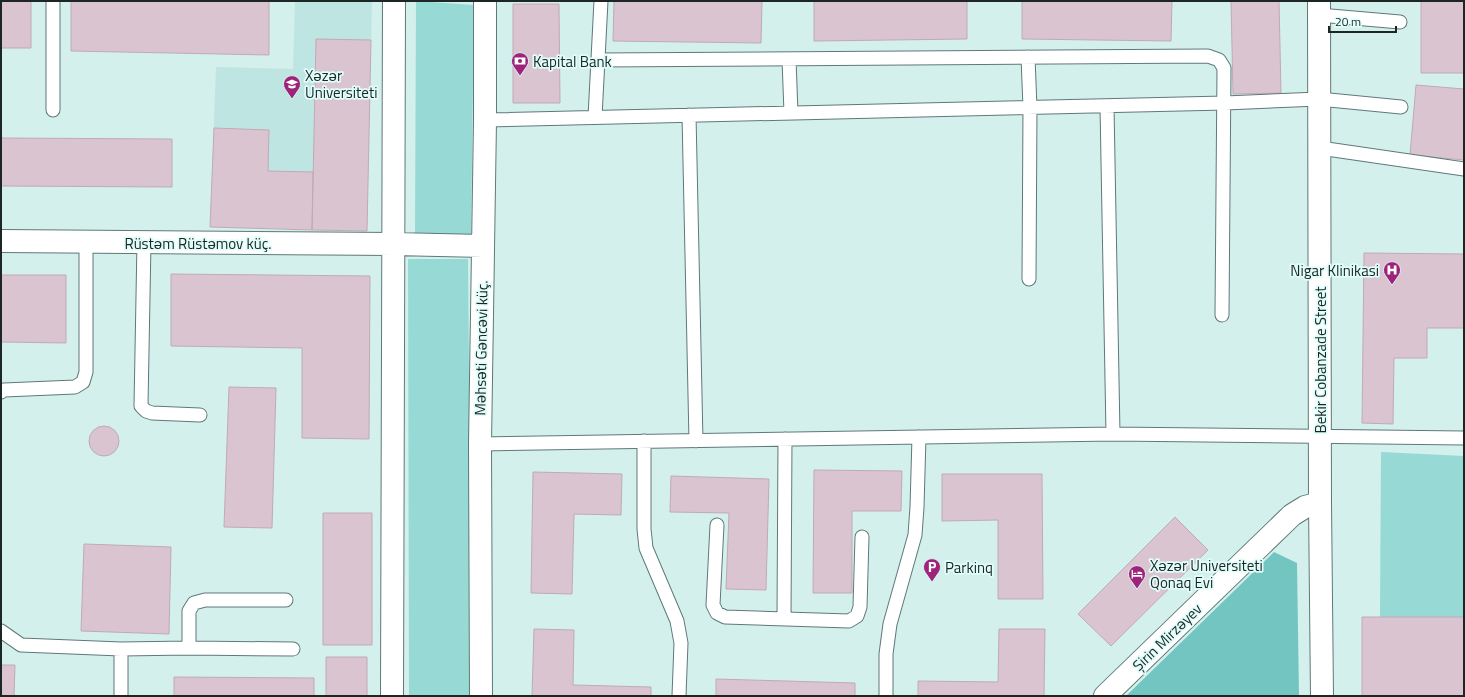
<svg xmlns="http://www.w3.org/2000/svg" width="1465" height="697" viewBox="0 0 1465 697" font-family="'Titillium Web',sans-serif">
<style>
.built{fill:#bfe5e2}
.green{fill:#97d9d4}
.forest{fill:#72c5c0}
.building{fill:#dac4d0;stroke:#c0aab7}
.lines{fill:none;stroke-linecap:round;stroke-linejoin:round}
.service-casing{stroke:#5f7977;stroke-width:15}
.minor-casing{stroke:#5f7977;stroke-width:24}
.tertiary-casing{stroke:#5f7977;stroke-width:24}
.service{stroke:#fff;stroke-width:13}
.minor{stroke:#fff;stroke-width:22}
.tertiary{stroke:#fff;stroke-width:22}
.labels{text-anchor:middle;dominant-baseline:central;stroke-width:3.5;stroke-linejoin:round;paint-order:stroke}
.poi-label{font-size:15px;fill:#1b2625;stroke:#e0fdfa;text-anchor:start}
.street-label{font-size:15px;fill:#1b2625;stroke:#e0fdfa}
</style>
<rect width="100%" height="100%" fill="#d3f0ed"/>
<path class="built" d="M295 1 372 2 367 231 210 227 216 67 293 69Z"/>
<path class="green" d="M416 1 474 5 471 236 415 235Z
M408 259H468L472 696H409Z
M1381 452 1464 456V617H1380Z"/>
<path class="forest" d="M1274 552 1297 563 1299 696H1126Z"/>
<path class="building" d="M1 1H31V48H1Z
M71 1H269V55L71 51Z
M614 1H762L761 43 613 41Z
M814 1H967V39L814 41Z
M1022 1H1172L1171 41 1022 39Z
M1231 1H1279L1281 93 1233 94Z
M1421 1H1464V73H1421Z
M513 4H559L560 103H513Z
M316 39 371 40 367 231 312 230Z
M1416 85 1464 89V160L1410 155Z
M214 128 269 130 268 171 313 172 312 230 210 227Z
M1 138 172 139V187L1 186Z
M1364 253 1464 254V328H1427V358H1394L1393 424 1362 423Z
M171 274 370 276 369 439 302 438V348L171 346Z
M1 275H66V343L1 342Z
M229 387 276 388 272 528 224 527Z
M89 441a15 15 0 1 1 30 0a15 15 0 1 1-30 0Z
M814 470 902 471 901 511H852V593H813Z
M533 472 622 474 621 515 574 514 572 594 531 593Z
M942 474H1042L1043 599H998V520L942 521Z
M671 476 769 479 766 590 726 589 729 513 670 512Z
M323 513H372V645H323Z
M1175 517 1208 550 1111 646 1078 614Z
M84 544 171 547 169 634 81 631Z
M1362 617H1464V696H1362Z
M534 629 574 630 573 685 651 687V696H532Z
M999 629H1045L1044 696H918V681L998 682Z
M326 657H367V696H326Z
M1 665H15L14 696H1Z
M174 677 314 678V696H174Z
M716 679 855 683V696H716Z"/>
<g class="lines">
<g class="service-casing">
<path id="service" d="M53 1V110
M1319 15 1400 22
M1028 57 1030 108 1029 279
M789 59 791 113
M598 60 1208 56 1219 60 1224 68 1222 315
M1107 106 1113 434
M689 115 696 441
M595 117 601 1
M485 120 1225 103 1319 99 1401 107
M1320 148 1464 169
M144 242 141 406 146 411 152 413 200 415
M1 392 4 390 75 387 83 382 86 372V242
M644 441V529L646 548 677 621 681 643 679 696
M480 444 1113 434 1464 438
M717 525 713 605 717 613 725 617 849 621 857 616 860 607 862 537
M784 618 785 439
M1 631 21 645 121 649 189 648V611L194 603 205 600H286
M189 648 293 649
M121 649V696
M886 696V654L890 624 915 535 917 507 919 437"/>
</g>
<g class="minor-casing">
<path id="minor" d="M1 241 394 244 483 246
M392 696 394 1
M481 696 480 444 485 120V1
M1105 696 1292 515 1305 507 1320 503"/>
</g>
<g class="tertiary-casing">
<path id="tertiary" d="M1319 1 1320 503 1322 696"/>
</g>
<use href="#service" class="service"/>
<use href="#minor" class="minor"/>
<use href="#tertiary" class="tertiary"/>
</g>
<defs>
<g id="bank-pin" transform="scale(0.9)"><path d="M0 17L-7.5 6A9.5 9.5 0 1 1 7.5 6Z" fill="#9e237a" stroke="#e0fdfa"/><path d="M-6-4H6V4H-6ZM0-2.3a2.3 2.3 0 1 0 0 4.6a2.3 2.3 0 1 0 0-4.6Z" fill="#fff"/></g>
<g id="university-pin" transform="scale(0.9)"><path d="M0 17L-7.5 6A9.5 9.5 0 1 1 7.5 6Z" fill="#9e237a" stroke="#e0fdfa"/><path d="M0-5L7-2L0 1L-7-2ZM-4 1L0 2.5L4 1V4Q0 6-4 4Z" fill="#fff"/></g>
<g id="hospital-pin" transform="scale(0.9)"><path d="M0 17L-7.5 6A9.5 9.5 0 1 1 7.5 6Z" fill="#9e237a" stroke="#e0fdfa"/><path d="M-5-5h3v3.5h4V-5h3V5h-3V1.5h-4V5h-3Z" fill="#fff"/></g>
<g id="parking-pin" transform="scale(0.9)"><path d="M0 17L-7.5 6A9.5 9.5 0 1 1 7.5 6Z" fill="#9e237a" stroke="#e0fdfa"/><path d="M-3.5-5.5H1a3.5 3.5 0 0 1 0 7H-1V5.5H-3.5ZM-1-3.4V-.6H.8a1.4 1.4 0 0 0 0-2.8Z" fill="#fff"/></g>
<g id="hotel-pin" transform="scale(0.9)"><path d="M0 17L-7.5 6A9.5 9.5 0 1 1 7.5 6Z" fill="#9e237a" stroke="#e0fdfa"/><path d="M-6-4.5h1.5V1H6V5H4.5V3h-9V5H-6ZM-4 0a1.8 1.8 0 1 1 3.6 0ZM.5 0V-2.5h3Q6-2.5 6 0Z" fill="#fff"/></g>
</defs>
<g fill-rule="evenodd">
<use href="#bank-pin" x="520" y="61"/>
<use href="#university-pin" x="292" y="84"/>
<use href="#hospital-pin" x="1392" y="270"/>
<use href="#parking-pin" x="932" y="567"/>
<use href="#hotel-pin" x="1137" y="574"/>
</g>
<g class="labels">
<g class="poi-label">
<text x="533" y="61">Kapital Bank</text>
<text x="305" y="75">Xəzər<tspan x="305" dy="17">Universiteti</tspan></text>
<text x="1379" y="270" text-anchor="end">Nigar Klinikasi</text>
<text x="1150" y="565">Xəzər Universiteti<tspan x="1150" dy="17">Qonaq Evi</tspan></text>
<text x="945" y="567">Parkinq</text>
</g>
<g class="street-label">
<text x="198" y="243">Rüstəm Rüstəmov küç.</text>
<text transform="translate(481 348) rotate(-89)">Məhsəti Gəncəvi küç.</text>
<text transform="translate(1320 360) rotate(-90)">Bekir Cobanzade Street</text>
<text transform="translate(1167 637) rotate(-44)">Şirin Mirzəyev</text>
</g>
</g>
<rect width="1465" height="697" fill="none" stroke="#1b2625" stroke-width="4"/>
<path d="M1329 26v6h67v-6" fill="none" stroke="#1b2625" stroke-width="2"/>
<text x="1335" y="26" font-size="12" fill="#1b2625" stroke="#e0fdfa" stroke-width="3" paint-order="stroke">20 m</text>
</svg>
